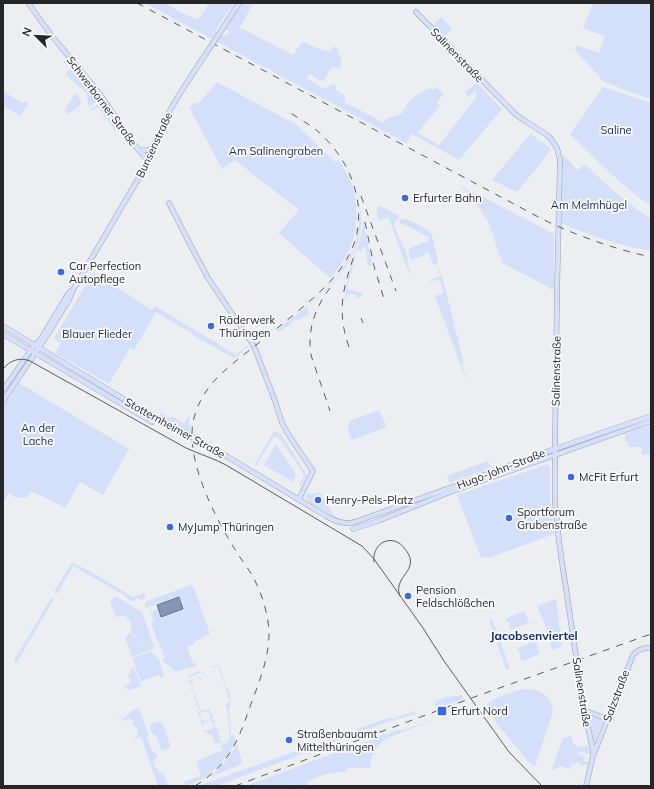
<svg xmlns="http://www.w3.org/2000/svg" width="654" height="789" viewBox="0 0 654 789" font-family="Mulish,sans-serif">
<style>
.green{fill:#d4e0f9}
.water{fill:#8595b7;stroke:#68748c}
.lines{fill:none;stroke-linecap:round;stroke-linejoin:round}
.secondary-casing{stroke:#9e9fa2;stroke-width:5.5}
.secondary{stroke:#d5e1fc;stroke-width:4.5}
.tram{stroke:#5c5c5f;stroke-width:1}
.rail{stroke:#5c5c5f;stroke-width:1;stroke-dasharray:7 7;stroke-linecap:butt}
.secondary-bridge-casing{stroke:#9e9fa2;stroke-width:5.5;stroke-linecap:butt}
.secondary-bridge{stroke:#d5e1fc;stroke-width:4.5}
.poi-dot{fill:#3c6ada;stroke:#f9fbfe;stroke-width:1.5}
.labels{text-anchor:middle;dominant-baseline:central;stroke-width:3.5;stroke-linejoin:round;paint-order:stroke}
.street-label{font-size:11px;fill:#262628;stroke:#f9fbfe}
.park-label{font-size:11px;fill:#162955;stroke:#f9fbfe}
.poi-label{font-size:11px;fill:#262628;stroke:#f9fbfe;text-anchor:start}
.neighbourhood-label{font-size:12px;font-weight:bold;fill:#162c62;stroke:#f9fbfe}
</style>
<rect width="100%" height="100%" fill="#eceef1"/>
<path class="green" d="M145 3H164L186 15 198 20 209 3H234L215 31 224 36 226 34H230L227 30 225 29 242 3H253L240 28 243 29 293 55 302 42 319 49 330 52 334 47 338 49C340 58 343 59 340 69L332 67 328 72 326 78 321 81 310 74 306 78 322 88 328 87 332 84 336 85V90L345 96V102L384 123 387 118 402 114C407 99 416 96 429 88L434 90 436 87 444 93 437 103 440 106 417 133 439 145 476 98V90L469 97 465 93 476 82 502 109 459 160 452 156 412 134 406 143Z
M593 3H651V99L604 82 575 50 577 45 599 53 605 36 583 28Z
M441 17 452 29 444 37 433 25Z
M71 69 101 105 117 129 115 131 98 107 92 111 91 109 98 104 96 102 89 107 86 93 71 79 66 75 67 71Z
M217 82 297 125 336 163 339 160C343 167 348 175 351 182 363 217 355 252 330 278L279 233 299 210 235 160 222 169 189 107 195 103H199Z
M603 87 651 103V206C620 185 596 159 570 134Z
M3 91 23 103 25 101 29 103 20 116 3 106Z
M75 93C87 104 78 108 68 114L65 110Z
M531 133 539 141H541L551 149C541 164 528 178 517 192L492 180Z
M563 155 578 170 585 164C605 184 627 203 651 219V251C620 245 590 236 561 223L563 161Z
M460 186 485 198 554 234V290L502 263 489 223 472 197Z
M359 204C361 209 361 218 361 225 358 261 332 286 307 307L309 315 297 320 296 318 294 319V321L290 322 291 325 284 328V330L277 332V330C320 296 365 266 359 204Z
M380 206 399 216 394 225 400 240H401L408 258 407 262 411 272 409 273 388 217 378 221 377 208Z
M363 218 372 265 368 266 365 247H362V252L357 250 347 289 362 293V296L359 297V298L357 299 356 294H347V299H345C346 285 349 272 353 259 358 245 363 233 363 218Z
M401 219H406L409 220 430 231 432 235 438 263 434 266 428 252 425 253V255L411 260H410V257L408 249 424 242 426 243 429 237 401 223 400 225 399 224Z
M438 267H439L441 276H442L464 364H462L468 385 435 296 444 293 439 279 430 282V280L439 277 440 276Z
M93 273 152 310 155 306 220 345V346L236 355 248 345 249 346 240 353 239 355 234 358 192 335 193 334 156 312 134 350 130 348 109 384 55 353 61 343 54 338Z
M19 383 129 449 103 495 80 482 65 508 50 500 31 491 26 498 16 497 9 493 3 503V479L4 478 3 477V407Z
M379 410 380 411 386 427 352 440 351 439 348 429 350 421Z
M160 412 171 418 172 416 184 424 188 417 190 418 188 424 191 426 190 433 160 415Z
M651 425V454L642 455V447H629L628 442 625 441V434Z
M274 431 281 434 307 475 301 486 299 485 304 475 281 440 274 436 256 466 254 465Z
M276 444 296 475 293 482 264 465Z
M488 461 491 468 449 483 447 476Z
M548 464 550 469V503L554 534 489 558 488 556 481 558 457 495Z
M320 493 335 517 309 502 306 497V494Z
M72 562 95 574 131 596 133 597 144 593 146 597 140 600 138 598 135 599 136 601H131L121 593H120L75 567 74 565 57 594 54 592Z
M191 585 194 588 210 634 202 637 203 638 194 642V644L187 647 193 663H195L196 666 191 668 190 667 176 672 162 660 165 659 161 646 158 647V646L160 645 159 641 157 642 156 639V637L151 623 154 622 150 612 157 609 161 618 184 610 180 596 146 608 145 603 147 601Z
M114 596H115L142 612 154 647 153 648V649L151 650 130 632 132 625C130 617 123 614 116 617L110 602Z
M51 598 54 599 16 664 14 661 15 659Z
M556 599 562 646 552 650 547 634 548 633 537 606Z
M525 611 529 623 510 630 509 625H510L509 621 507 622 506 618Z
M492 619 510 668 506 670 489 620Z
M130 633 150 650 132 657 125 637Z
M536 641 540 654 522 661 517 648Z
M151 651 159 659 164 675 163 677 160 678 159 675 142 681 143 684H142L132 658Z
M216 665H219L226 688 229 690 231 704 229 707 231 734 235 736 236 742C223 763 208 782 182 786L185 785 184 782 201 776 196 761 223 750 220 742 215 744 212 735 204 731V729H205L206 731 213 728V724L210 720 203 723 204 725 203 726 200 720 202 719 203 721 210 719V715L207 711 200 713 201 716 199 717 198 713 200 712 198 705H195V704L197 703 195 697 193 698 192 697 195 696 193 690H190V689L192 688 190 683H188L187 682 190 681 189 675 199 671 204 674 205 672 206 673 203 675 201 673 190 677 191 680 207 675 208 677 206 675 201 677V680H200V678L199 679V680L198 678 193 680 194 682 191 683 201 711 209 709 211 714 214 713V714L212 715 214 721H216V722L214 723 216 729 219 728V729L217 730 219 736 221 735V736L219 737 222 745 228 743V739H230L228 714 225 704 230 702 218 666 211 668 213 676 211 667Z
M134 667 141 686 130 690C127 689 125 689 124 686L131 683 128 674 131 673 130 669Z
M525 689C539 689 553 697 553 712L535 766H533L526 759 490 715 485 707C492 697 514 691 525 689Z
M461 695 464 699 453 703 436 707 434 702 447 697Z
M139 708 149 736 147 737 153 753 155 752 157 756 154 760C155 767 156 771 163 773L168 786H158L141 737 135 739 122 731 134 738 138 735C139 731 136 726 132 724L134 721 128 718 126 721 118 717V716L124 719 126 716 129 715V712Z
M414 711 417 714 390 721 217 786H198L391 717 392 719Z
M589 714H591V716L602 721 603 719 605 721 604 724 602 723 596 739 597 740 594 747 592 740 593 739 589 718 587 716Z
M440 718C431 721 421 725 411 729 391 736 371 742 370 768H347V771L326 774 308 781 307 786H294V784L291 786H246L383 735 399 730 400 731Z
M159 721 160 723 162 722 171 748 162 751 155 734 153 735 149 726 150 725Z
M571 736 574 745H576V747L589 746 590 754 578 751 577 754 585 757 584 761 589 762 588 765 585 764 584 766 579 765 580 763 576 762V764L572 763 570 769 560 766 559 768H556L555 770 552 769 563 738Z
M237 745 242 761 240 765 210 777 224 763Z"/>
<path class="water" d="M179 597 183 609 161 617 157 605Z"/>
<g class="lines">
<g class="secondary-casing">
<path id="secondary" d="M28 3 52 36 100 94 133 143 148 161
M416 12 481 79 515 114 522 119 547 135 551 139 557 148 560 160 557 293 555 446V502L559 542 584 710 593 750V756L586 786
M223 28 239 3
M138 149C144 151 147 151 153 148
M169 203 193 250 208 278 254 346 275 401 282 423 290 437 313 471 299 499
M3 326 132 404 228 457 326 516C335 521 344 525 355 522L449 488 549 451 651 416
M3 334 152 422
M3 390 31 350 42 337 68 294 71 291
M3 401 44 340 69 300 73 290 144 169C151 153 157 136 165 120 174 101 187 83 199 64
M353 529 378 521 450 492 651 421
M584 710 607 719
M593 756 633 655C638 650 644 647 651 648"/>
</g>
<use href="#secondary" class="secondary"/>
<path class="tram" d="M3 369C10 360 20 357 30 361L186 448C199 454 213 458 226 465L362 546 374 559 423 628 444 661 509 752 542 786
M374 562C372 549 383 536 397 542 402 544 406 550 409 555 415 569 401 575 399 586 398 590 399 593 400 596"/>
<path class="rail" d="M137 3 544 220C578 236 614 249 651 257
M361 196 396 291
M365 222 374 266 384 299
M330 288C315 307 307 331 311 355 313 362 316 369 318 376 322 387 326 399 330 411
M361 318 363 323
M349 347C337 313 342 290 354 256
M195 786C230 764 238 741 251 704 260 680 270 655 269 629 267 610 261 591 252 575 247 567 241 559 236 551 215 518 186 461 193 422 200 389 222 372 246 353 261 341 276 329 291 317 328 286 364 257 358 204 354 173 337 147 314 128 305 122 295 116 286 110
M235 786 477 696 651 634"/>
<g class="secondary-bridge-casing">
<path id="secondary-bridge" d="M199 64 223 28"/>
</g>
<use href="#secondary-bridge" class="secondary-bridge"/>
</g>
<g class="poi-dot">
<circle cx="405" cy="198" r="4"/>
<circle cx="61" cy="272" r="4"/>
<circle cx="211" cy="326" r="4"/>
<circle cx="571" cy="477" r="4"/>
<circle cx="318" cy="500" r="4"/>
<circle cx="509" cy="518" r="4"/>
<circle cx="170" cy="527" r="4"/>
<circle cx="408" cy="596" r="4"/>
<rect x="437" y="706" width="10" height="10" rx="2"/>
<circle cx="289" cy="740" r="4"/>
</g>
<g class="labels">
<g class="street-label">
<text transform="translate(457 55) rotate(46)">Salinenstraße</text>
<text transform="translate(102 101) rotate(53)">Schwerborner Straße</text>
<text transform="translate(154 145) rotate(-65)">Bunsenstraße</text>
<text transform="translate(556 371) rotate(-89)">Salinenstraße</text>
<text transform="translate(175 428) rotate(29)">Stotternheimer Straße</text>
<text transform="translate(501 469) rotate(-21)">Hugo-John-Straße</text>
<text transform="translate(582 692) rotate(81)">Salinenstraße</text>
<text transform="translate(616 696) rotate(-69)">Salzstraße</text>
</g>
<g class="park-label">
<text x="616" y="130">Saline</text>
<text x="276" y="151">Am Salinengraben</text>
<text x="589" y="205">Am Melmhügel</text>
<text x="97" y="334">Blauer Flieder</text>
<text x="38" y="428">An der<tspan x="38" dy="13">Lache</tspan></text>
</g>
<g class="poi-label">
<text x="413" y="198">Erfurter Bahn</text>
<text x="69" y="266">Car Perfection<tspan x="69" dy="13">Autopflege</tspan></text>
<text x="219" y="320">Räderwerk<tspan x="219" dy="13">Thüringen</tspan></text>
<text x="579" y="477">McFit Erfurt</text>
<text x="326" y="500">Henry-Pels-Platz</text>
<text x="517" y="512">Sportforum<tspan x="517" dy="13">Grubenstraße</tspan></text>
<text x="178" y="527">MyJump Thüringen</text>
<text x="416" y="590">Pension<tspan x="416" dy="13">Feldschlößchen</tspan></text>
<text x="451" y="711">Erfurt Nord</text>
<text x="297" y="734">Straßenbauamt<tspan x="297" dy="13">Mittelthüringen</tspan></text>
</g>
<g class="neighbourhood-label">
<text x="534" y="635">Jacobsenviertel</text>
</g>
</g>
<rect width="654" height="789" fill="none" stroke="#262628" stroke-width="8"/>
<g transform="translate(36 36) rotate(294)" stroke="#f9fbfe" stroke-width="3" paint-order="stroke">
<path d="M0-3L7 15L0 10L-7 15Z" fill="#262628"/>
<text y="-6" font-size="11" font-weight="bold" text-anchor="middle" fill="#262628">N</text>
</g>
</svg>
